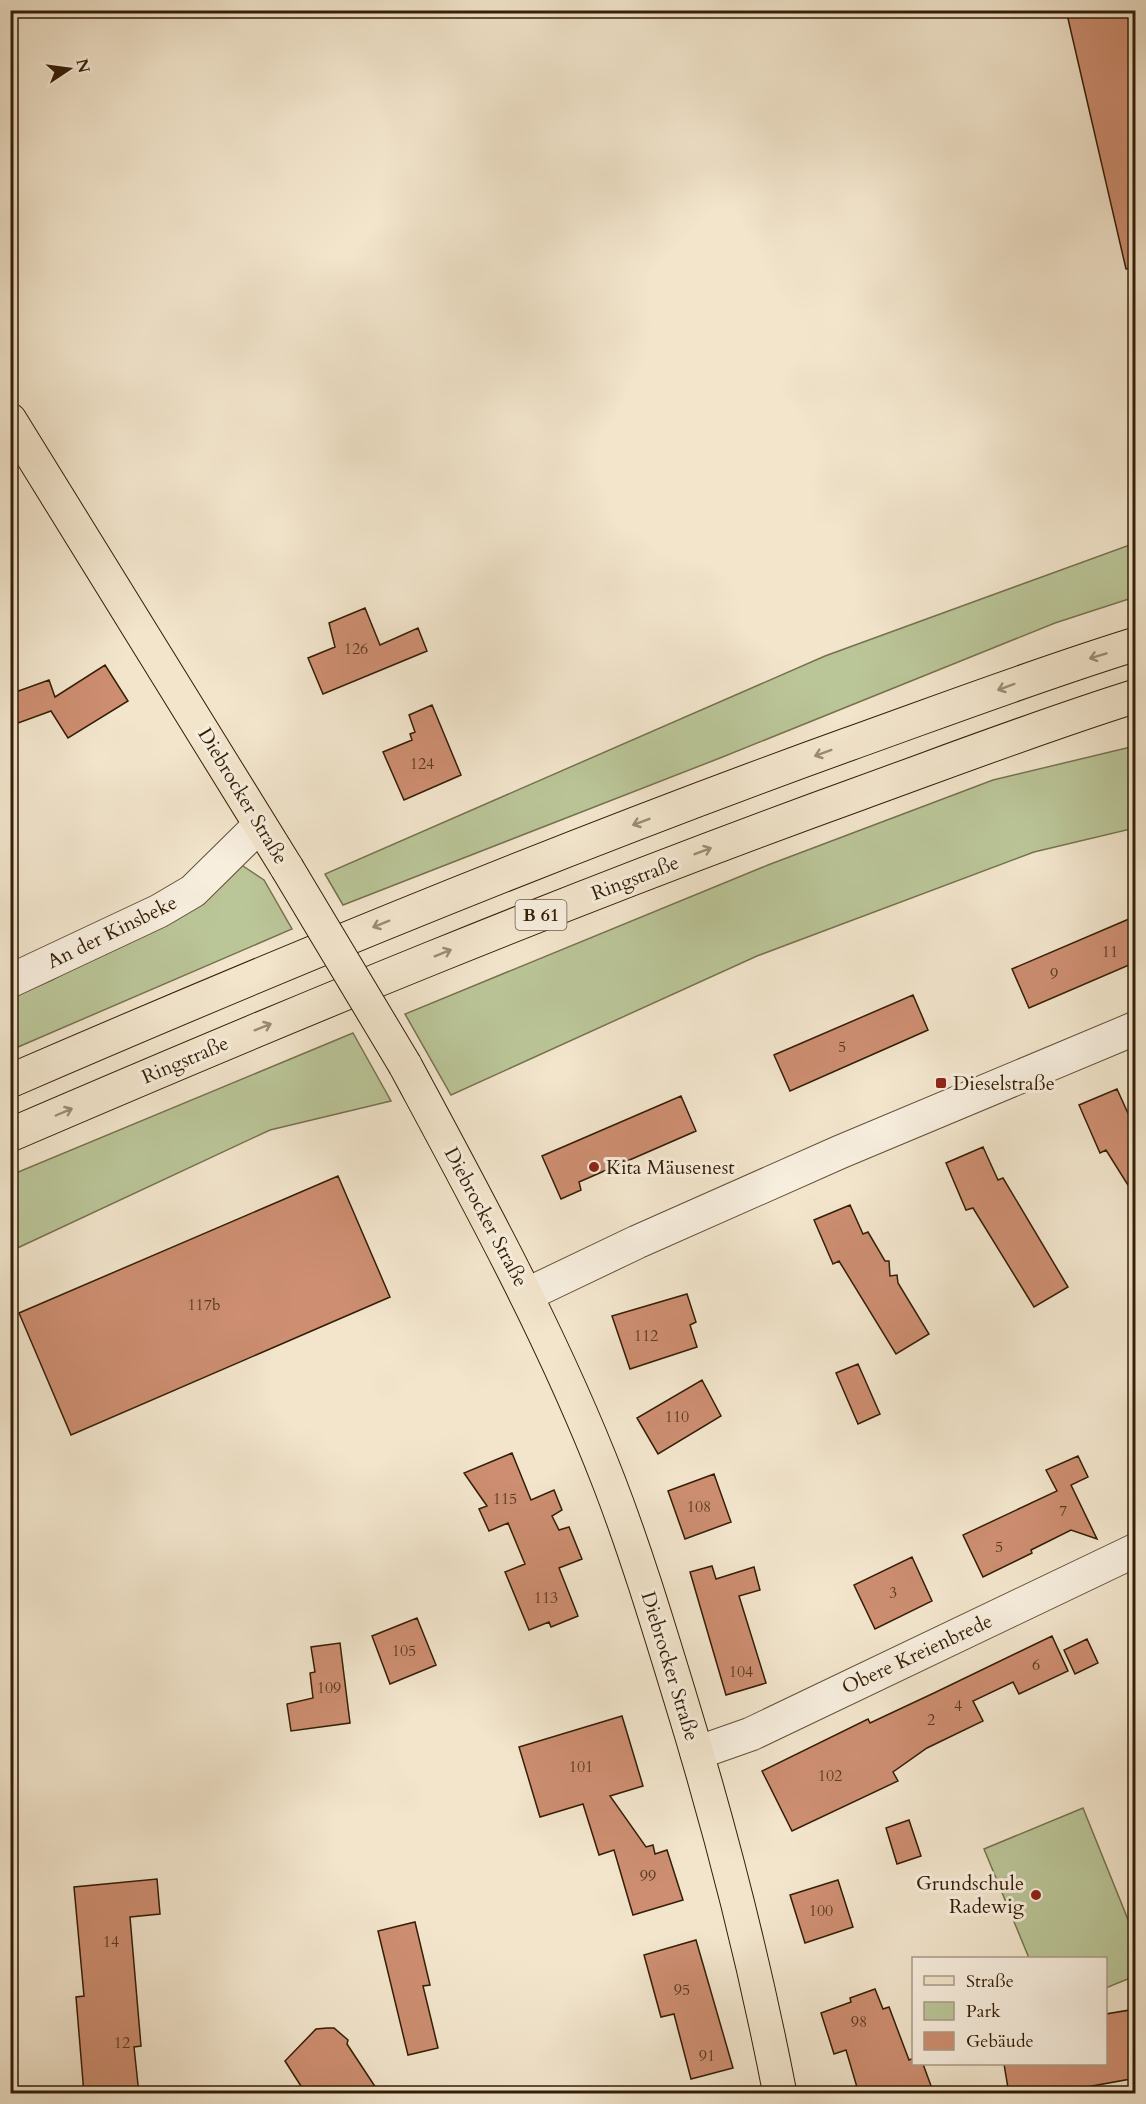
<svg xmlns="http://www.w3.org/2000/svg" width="1146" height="2104" viewBox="0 0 1146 2104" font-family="Cardo,serif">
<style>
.green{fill:#bac598;stroke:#77724e;stroke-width:1.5}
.building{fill:#cd8e71;stroke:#341e05;stroke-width:1.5}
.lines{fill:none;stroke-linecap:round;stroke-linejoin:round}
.minor-casing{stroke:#645037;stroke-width:35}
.major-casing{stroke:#341e05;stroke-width:35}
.highway-casing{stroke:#341e05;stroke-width:35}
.minor{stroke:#f7eede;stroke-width:33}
.major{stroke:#f2e5cc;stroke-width:33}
.highway{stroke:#f2e5cc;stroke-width:33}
.major-bridge-casing{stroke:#341e05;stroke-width:35;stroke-linecap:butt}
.major-bridge{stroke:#f2e5cc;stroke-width:33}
.oneway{stroke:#9c8b72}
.poi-dot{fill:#8f2418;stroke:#f7eede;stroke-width:2}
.labels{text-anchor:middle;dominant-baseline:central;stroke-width:6;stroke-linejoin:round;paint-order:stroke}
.number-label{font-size:16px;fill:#5a3a20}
.shield{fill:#f7eede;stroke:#6e5c46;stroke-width:1.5}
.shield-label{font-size:18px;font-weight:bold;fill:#341e05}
.street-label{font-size:20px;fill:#341e05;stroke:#f7eede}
.poi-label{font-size:20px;fill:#341e05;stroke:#f7eede;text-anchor:start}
</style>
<rect width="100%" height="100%" fill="#f2e5cc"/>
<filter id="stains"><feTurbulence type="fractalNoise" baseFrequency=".00333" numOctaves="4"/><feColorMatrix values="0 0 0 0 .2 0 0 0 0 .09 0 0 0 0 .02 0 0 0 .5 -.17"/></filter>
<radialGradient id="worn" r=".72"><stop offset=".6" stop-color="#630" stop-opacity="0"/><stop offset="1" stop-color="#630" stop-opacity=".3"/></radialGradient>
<path class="green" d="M1135 543V597L1055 623 720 758 343 905 325 874 825 656Z
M1135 746V828L1034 852 757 956 451 1095 405 1014 768 865 993 780Z
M240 864 264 880 292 929 11 1050 10 998 52 980Z
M353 1033 391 1101 270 1130 11 1251V1175Z
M1083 1808 1135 1937V1976L1106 1988V1958H1029L984 1849Z"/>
<path class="building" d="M1066 10H1136V268L1126 269Z
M365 608 380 645 418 628 427 651 323 694 308 658 335 647 329 623Z
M105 665 128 701 68 738 51 711 10 726V694L49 680 55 697Z
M432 705 461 775 404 800 383 752 412 740 410 734 415 732 409 715Z
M1136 916V962L1029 1008 1012 969Z
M913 995 928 1030 790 1091 774 1055Z
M1117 1089 1136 1131V1198L1106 1150 1100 1153 1079 1105Z
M681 1096 696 1131 579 1182 581 1190 561 1199 542 1156Z
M983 1147 998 1180 1003 1178 1068 1287 1034 1307 973 1208 966 1210 946 1163Z
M338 1176 390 1297 71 1435 19 1313Z
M850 1205 863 1234 868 1232 885 1261H889L890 1276 897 1275 898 1283 929 1334 896 1354 839 1261 833 1264 814 1220Z
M687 1294 696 1322 690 1325 697 1347 630 1369 612 1316Z
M858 1364 880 1414 858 1424 836 1373Z
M702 1380 721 1416 658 1454 637 1418Z
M512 1453 531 1500 554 1490 562 1510 552 1516 559 1530 569 1527 582 1559 559 1568 578 1616 551 1627 549 1622 529 1630 505 1572 525 1564 508 1523 489 1531 479 1509 487 1506 464 1473Z
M1078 1456 1088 1477 1071 1485 1097 1539 1071 1530 1031 1550 1032 1553 983 1577 963 1535 1057 1491 1046 1470Z
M714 1474 731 1522 685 1539 668 1491Z
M912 1557 932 1601 875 1629 854 1585Z
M712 1566 716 1579 754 1567 760 1590 739 1596 766 1683 726 1695 690 1572Z
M417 1618 436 1665 390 1684 372 1636Z
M1052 1636 1068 1671 1019 1694 1013 1682 973 1701 983 1721 927 1748 893 1772 898 1781 792 1831 762 1771 868 1719 870 1723 934 1693Z
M1087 1639 1098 1663 1075 1674 1064 1650Z
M340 1643 350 1723 291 1731 287 1704 313 1698 310 1673 315 1672 311 1647Z
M622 1716 643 1786 610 1796 646 1847 653 1845 655 1854 667 1850 683 1900 633 1915 614 1850 599 1855 583 1804 540 1817 519 1747Z
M909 1820 921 1856 897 1864 886 1828Z
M157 1879 160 1914 130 1917 141 2046 134 2047 139 2094H84L76 1997 84 1996 74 1887Z
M838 1880 853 1927 805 1943 790 1895Z
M415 1922 430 1985 423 1986 438 2048 408 2055 378 1931Z
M696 1940 733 2068 691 2079 674 2014 661 2017 644 1955Z
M875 1989 883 2009 889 2007 909 2060 914 2058V2064H923L934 2094H859L846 2050 834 2054 821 2013 851 2002 850 1998Z
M1136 2009V2078L1048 2094H1009L1004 2064H1106V2014Z
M327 2028H334L348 2040 347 2044 380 2094H306L285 2061 316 2029Z"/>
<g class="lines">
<g class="minor-casing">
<path id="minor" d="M10 981 159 911 193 891 260 825
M526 1295 637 1242 840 1152 1136 1028
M697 1753 751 1734 1136 1550"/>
</g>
<g class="major-casing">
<path id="major" d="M10 420 287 868
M405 1065C478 1201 553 1337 609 1482 636 1552 658 1625 680 1697 720 1827 754 1960 780 2094"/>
</g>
<g class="highway-casing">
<path id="highway" d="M10 1081C287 961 566 846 849 744 944 710 1039 674 1136 644
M10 1135C291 1014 573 897 861 793 952 760 1043 725 1136 696"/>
</g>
<use href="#minor" class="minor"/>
<use href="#major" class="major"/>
<use href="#highway" class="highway"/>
<g class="major-bridge-casing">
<path id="major-bridge" d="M287 868 405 1065"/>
</g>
<use href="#major-bridge" class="major-bridge"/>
</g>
<defs><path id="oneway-shaft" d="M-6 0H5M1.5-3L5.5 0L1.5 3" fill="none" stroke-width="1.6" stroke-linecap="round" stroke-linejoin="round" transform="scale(1.5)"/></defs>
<g class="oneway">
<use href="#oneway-shaft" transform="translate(1098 656) rotate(163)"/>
<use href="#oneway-shaft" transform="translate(1006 687) rotate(160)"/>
<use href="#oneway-shaft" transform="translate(823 753) rotate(160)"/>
<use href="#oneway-shaft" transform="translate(641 822) rotate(159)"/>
<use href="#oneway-shaft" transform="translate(703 851) rotate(-21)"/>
<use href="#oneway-shaft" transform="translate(381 924) rotate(158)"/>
<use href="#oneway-shaft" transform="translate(443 953) rotate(-22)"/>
<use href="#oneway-shaft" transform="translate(263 1027) rotate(-22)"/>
<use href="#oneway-shaft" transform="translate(64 1112) rotate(-23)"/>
</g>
<g class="poi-dot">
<rect x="935" y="1077" width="12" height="12" rx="3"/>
<circle cx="594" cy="1167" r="6"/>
<circle cx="1036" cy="1895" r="6"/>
</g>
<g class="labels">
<g class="number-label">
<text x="356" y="649">126</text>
<text x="422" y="764">124</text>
<text x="1110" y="952">11</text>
<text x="1054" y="974">9</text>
<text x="842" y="1047">5</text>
<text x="204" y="1305">117b</text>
<text x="646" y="1336">112</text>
<text x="677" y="1417">110</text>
<text x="505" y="1499">115</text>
<text x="699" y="1507">108</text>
<text x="1063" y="1511">7</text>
<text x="999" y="1547">5</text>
<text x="893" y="1593">3</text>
<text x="546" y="1598">113</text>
<text x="404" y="1651">105</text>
<text x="1036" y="1665">6</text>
<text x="741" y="1672">104</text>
<text x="329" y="1688">109</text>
<text x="958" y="1706">4</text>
<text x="931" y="1720">2</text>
<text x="581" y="1767">101</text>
<text x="830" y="1776">102</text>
<text x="648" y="1876">99</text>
<text x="821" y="1911">100</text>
<text x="111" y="1942">14</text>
<text x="682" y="1990">95</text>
<text x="859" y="2022">98</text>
<text x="122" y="2043">12</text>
<text x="707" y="2056">91</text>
</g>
<rect class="shield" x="515.5" y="900" width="51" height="30" rx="4.5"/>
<g class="shield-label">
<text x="541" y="915">B 61</text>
</g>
<g class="street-label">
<text transform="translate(243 796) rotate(59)">Diebrocker Straße</text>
<text transform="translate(635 878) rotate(-21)">Ringstraße</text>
<text transform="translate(112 932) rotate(-26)">An der Kinsbeke</text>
<text transform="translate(185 1060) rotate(-23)">Ringstraße</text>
<text transform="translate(486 1217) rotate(62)">Diebrocker Straße</text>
<text transform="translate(917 1654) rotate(-25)">Obere Kreienbrede</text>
<text transform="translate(670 1666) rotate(73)">Diebrocker Straße</text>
</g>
<g class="poi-label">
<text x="953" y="1083">Dieselstraße</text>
<text x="606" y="1167">Kita Mäusenest</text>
<text x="1024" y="1883" text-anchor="end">Grundschule<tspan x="1024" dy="23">Radewig</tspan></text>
</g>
</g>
<rect width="1146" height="2104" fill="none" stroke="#f2e5cc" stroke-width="36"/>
<rect x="12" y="12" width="1122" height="2080" fill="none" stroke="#341e05" stroke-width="3"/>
<rect x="18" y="18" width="1110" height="2068" fill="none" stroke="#341e05" stroke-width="1.5"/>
<rect x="912" y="1957" width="195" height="108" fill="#f7eede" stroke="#a99b87" stroke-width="1.5"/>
<rect x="924" y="1976" width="30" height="9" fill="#f2e5cc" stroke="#a99b87" stroke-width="1.5"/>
<text x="966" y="1987" font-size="18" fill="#341e05">Straße</text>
<rect x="924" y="2002" width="30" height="18" fill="#bac598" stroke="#a99b87" stroke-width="1.5"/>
<text x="966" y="2017" font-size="18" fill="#341e05">Park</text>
<rect x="924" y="2032" width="30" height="18" fill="#cd8e71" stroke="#a99b87" stroke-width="1.5"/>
<text x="966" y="2047" font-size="18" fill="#341e05">Gebäude</text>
<g transform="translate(69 69) rotate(77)" stroke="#f7eede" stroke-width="4.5" paint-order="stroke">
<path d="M0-4.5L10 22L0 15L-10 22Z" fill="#341e05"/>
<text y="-9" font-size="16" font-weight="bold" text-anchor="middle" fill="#341e05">N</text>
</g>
<rect width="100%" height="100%" filter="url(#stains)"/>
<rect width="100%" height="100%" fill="url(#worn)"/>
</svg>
